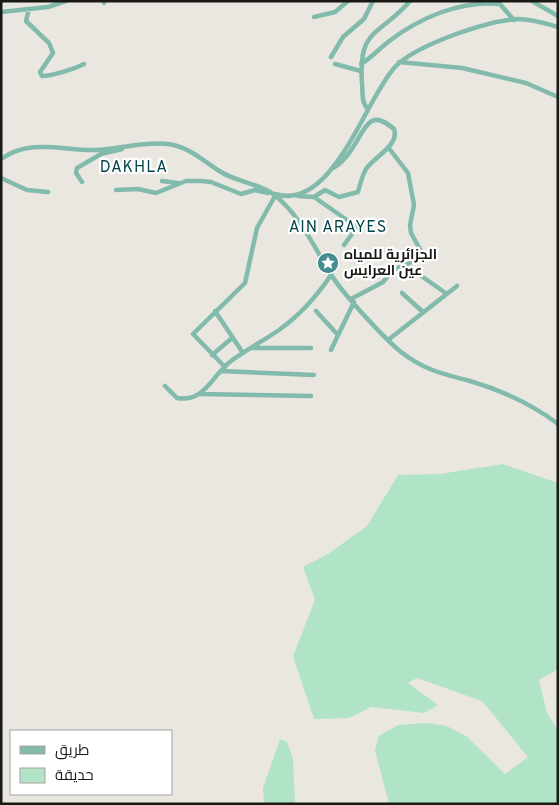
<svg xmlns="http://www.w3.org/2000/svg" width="559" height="805" viewBox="0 0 559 805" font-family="Overpass,Cairo,sans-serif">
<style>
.green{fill:#b1e3c7}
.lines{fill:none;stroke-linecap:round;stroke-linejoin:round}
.minor{stroke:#82baac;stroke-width:4.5}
.labels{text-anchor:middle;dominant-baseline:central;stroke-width:4.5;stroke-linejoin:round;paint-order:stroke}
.poi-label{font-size:14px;font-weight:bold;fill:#191916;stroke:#fff;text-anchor:start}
.quarter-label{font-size:16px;letter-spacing:1px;fill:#004448;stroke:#fff}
</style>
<rect width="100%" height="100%" fill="#e9e7e0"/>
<path class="green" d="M503 464 558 483V669L539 680 547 713 558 730V804H389L375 750 379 736 398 725 427 723 447 726 466 736 505 774 528 757 482 701 417 678 408 683 438 705 424 713 371 707 349 718 314 719 293 656 315 600 303 567 328 554 367 526 398 475 440 474Z
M280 739 287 742 293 759 295 804H264L263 788Z"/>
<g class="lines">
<path class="minor" d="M104 1V3
M532 1 558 16
M498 2 514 20
M29 9 26 21 49 43 53 53 40 72 42 76C52 76 74 69 84 64
M1 12 48 7 66 1
M314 17 335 12 348 1
M331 57 343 37 364 19 373 1
M399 62 462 68 526 83 558 97
M335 64 361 71
M361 64C371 58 379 49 388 42 419 18 460 0 500 4
M368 109C361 103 363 92 362 83 358 27 379 37 410 1
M1 159C31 138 63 151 96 150 120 149 145 141 168 144 190 147 203 161 221 172 237 182 260 184 273 194 300 214 315 249 332 276 344 295 384 338 401 352 424 370 443 374 470 381 500 390 533 405 558 424
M1 178 27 190 48 192
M162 181 178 183
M82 182 76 173 77 168 101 154 122 149
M116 190 138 189 156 193 186 181H201L211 182 241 194 255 190 268 193
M275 194C333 212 365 99 395 67 416 45 486 21 517 19 531 19 545 23 558 27
M298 196 314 197 357 227 344 245
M314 197 325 190 339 197 358 192C360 184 362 176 366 169 374 157 400 145 394 129 388 124 379 117 372 121 361 126 352 160 331 169
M401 266 417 273 447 294
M402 293 423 312
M351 299 383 282 393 270 412 262 422 253 411 233 410 225 414 205 408 173 388 147
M215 311 243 353
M316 311 338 335
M388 340 457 286
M252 348H311
M331 350 354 302
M212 355 232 338
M225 367 193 334 245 283 257 228 275 196
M221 371 314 375
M165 386 177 398C205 403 212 375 231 361 246 350 263 341 279 330 300 315 317 296 331 275
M200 394 311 396"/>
</g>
<defs>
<g id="sight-disc" transform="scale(1.125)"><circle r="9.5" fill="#458c90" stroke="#fff"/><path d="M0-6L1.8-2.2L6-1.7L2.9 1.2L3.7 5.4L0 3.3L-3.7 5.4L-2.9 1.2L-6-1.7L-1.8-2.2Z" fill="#fff"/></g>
</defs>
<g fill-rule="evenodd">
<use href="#sight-disc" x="328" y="263"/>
</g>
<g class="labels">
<g class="poi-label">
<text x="344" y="255">الجزائرية للمياه<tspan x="344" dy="16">عين العرايس</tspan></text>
</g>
<g class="quarter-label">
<text x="134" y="168">DAKHLA</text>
<text x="338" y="228">AIN ARAYES</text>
</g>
</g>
<rect width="559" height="805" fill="none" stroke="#191916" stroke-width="5"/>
<rect x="10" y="730" width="162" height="65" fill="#ffffff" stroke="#a3a3a2"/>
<rect x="20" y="746" width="25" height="8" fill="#82baac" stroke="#a3a3a2"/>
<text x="55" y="755" font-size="15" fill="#191916">طريق</text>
<rect x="20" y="768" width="25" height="15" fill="#b1e3c7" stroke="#a3a3a2"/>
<text x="55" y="780" font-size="15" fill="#191916">حديقة</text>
</svg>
